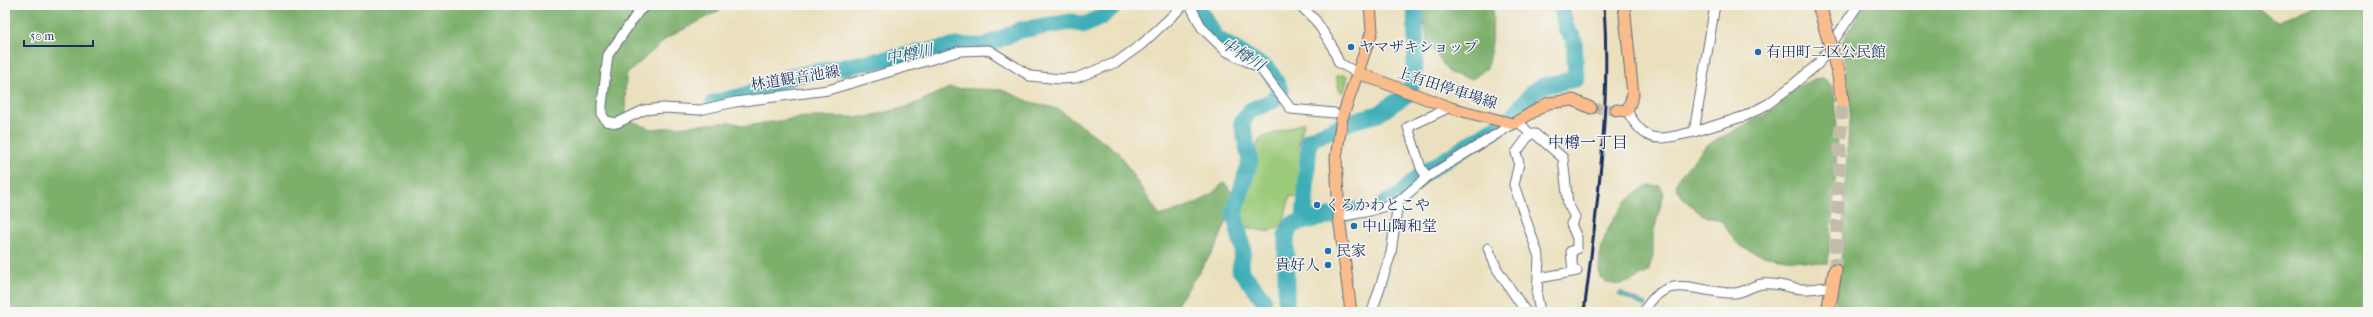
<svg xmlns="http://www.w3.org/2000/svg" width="2373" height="317" viewBox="0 0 2373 317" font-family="'IM FELL French Canon','Noto Serif JP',serif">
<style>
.green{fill:#9bcb7a;stroke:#5b7d6c}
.forest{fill:#7caf6a;stroke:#4c6f64}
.water{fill:#3daeb7;stroke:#2c6e8a}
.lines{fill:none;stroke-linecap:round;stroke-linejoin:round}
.river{stroke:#3daeb7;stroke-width:17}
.major-tunnel{stroke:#c1bdaa;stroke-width:11;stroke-dasharray:11 5.5;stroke-linecap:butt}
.highway-tunnel{stroke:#c1bdaa;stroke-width:13;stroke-dasharray:13 6;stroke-linecap:butt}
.minor-casing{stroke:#646d7f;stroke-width:11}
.major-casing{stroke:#646d7f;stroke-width:13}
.highway-casing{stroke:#646d7f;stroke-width:15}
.minor{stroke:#fff;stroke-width:9}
.major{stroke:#f9bc8a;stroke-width:11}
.highway{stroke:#f9bc8a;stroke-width:13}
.rail{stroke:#1b2f5e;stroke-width:3}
.highway-bridge-casing{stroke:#646d7f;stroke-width:15;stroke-linecap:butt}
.highway-bridge{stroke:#f9bc8a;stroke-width:13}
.poi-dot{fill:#1f6fb2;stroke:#f6f6f2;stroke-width:1.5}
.labels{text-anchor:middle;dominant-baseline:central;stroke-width:3;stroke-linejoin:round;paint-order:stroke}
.poi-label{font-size:15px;fill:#1b2f5e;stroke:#f6f6f2;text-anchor:start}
.street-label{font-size:15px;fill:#1b2f5e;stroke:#f6f6f2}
.water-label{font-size:16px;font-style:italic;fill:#275b7d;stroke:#f6f6f2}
.neighbourhood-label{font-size:16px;fill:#1b2f5e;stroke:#f6f6f2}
</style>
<rect width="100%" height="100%" fill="#f6f6f2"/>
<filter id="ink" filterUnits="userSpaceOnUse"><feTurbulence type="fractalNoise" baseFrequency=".025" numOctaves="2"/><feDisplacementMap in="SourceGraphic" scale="8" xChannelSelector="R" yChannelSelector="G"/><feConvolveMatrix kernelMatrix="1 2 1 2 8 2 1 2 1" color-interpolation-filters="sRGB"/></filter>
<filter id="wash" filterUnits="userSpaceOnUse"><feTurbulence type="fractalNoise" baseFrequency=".012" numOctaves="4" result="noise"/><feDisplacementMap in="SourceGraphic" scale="16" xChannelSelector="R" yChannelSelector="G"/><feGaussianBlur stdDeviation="0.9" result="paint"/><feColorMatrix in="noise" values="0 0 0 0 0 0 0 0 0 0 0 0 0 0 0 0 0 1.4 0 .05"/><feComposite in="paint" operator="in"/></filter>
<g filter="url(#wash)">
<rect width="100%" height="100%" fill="#ebe0bd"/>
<path class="green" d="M1344 75 1348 77 1344 91 1342 92 1339 90 1336 76Z
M1304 122 1298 149 1303 151 1298 197 1290 196 1283 225 1267 232 1243 226 1239 212 1259 139Z"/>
<path class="forest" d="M5 5H730L667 38 626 75 625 102 627 119 651 129 730 122 745 126 806 117H866L910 106 949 88 1002 90 1031 102 1058 109 1117 151 1160 216C1177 210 1196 205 1210 195 1216 191 1218 186 1225 183L1236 198 1217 245 1172 312H5Z
M1421 5H1493L1492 43 1487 68 1473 79 1449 73 1428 42Z
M1864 5H2252L2277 21 2314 5H2368V312H1834L1841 265 1850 105 1842 42Z
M1823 78C1825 80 1828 82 1830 84 1845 105 1831 233 1828 264 1807 260 1759 259 1742 247 1733 240 1728 231 1723 222L1703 215 1691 206 1680 194 1676 186 1679 177 1707 145 1773 110 1794 89 1814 79Z
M1650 185 1660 186 1664 193 1653 234V256L1648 272C1631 281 1617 291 1600 278 1594 245 1618 198 1650 185Z"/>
<path class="water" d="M1621 291 1630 297 1646 303 1645 307 1618 295Z"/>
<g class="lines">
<path class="river" d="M1196 5 1216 38 1269 70 1281 91 1272 101 1251 110 1242 122 1250 161 1234 213 1243 249 1240 270 1263 299 1264 312
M714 103 743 96 793 76 956 46H984L1020 30 1071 22 1085 25 1101 17 1115 5
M1385 203 1397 198 1421 175 1511 118 1533 92 1542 86 1576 79 1574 39 1567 30 1560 5
M1304 221 1309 140 1352 121 1378 114 1409 93 1414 78 1416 48 1415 5
M1286 312V235L1293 224 1356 210"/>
</g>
</g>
<g filter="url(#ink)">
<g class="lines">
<path class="major-tunnel" d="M1591 108 1616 110"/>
<path class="highway-tunnel" d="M1835 271 1842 101"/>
<g class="minor-casing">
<path id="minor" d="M647 5 639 11 608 55 602 105V115L606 121 617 123 644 110 663 108 700 110 735 102 828 90 960 51 989 50 1030 76 1060 79 1076 78 1117 62 1142 44 1184 5
M1190 5 1202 28 1226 51 1260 68 1291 109 1334 113
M1300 5 1316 21 1331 44 1339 63 1358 73
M1627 111C1648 147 1658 139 1694 132L1715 5
M1518 121 1530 134 1516 153 1519 163 1514 185 1539 257 1537 296 1540 312
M1694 132 1745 116 1768 104 1789 88 1818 64 1858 5
M1530 134H1535L1563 158 1568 204 1575 217 1571 224 1577 238V249L1571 251 1573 272
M1427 177 1421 168 1408 127 1450 107
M1339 217 1370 211 1398 202 1427 177 1513 124
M1488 248 1497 269 1526 312
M1539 278 1577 271
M1644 311C1669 269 1697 294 1734 293 1744 293 1752 285 1762 284 1777 282 1790 289 1805 289 1814 289 1823 287 1832 287
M1372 312 1391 253 1398 202"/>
</g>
<g class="major-casing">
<path id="major" d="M1358 73 1451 108 1513 124 1548 103 1573 100 1591 108
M1616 110 1627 111 1633 95 1624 5
M1351 312 1339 217 1336 158 1342 118 1372 31 1370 5"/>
</g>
<g class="highway-casing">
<path id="highway" d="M1828 312 1835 271"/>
</g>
<use href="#minor" class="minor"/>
<use href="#major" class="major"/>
<use href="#highway" class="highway"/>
<path class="rail" d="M1584 312C1597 210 1611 108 1604 5"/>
<g class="highway-bridge-casing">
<path id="highway-bridge" d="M1819 5 1839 75 1842 101"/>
</g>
<use href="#highway-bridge" class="highway-bridge"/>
</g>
</g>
<g class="poi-dot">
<circle cx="1351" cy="47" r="4"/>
<circle cx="1758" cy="52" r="4"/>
<circle cx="1317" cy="205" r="4"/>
<circle cx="1354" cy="226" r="4"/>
<circle cx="1328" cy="251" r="4"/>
<circle cx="1328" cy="265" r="4"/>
</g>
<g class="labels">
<g class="poi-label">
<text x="1359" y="47">ヤマザキショップ</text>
<text x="1766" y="52">有田町二区公民館</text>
<text x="1325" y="205">くろかわとこや</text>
<text x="1362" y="226">中山陶和堂</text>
<text x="1336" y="251">民家</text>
<text x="1320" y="265" text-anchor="end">貴好人</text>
</g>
<g class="street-label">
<text transform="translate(795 78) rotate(-9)">林道観音池線</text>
<text transform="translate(1447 88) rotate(18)">上有田停車場線</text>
</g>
<g class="water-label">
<text transform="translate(909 54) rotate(-11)">中樽川</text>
<text transform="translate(1243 54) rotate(32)">中樽川</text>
</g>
<g class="neighbourhood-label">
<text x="1588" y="142">中樽一丁目</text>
</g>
</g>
<rect width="2373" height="317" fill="none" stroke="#f6f6f2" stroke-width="20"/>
<path d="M24 40v6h69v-6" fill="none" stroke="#1b2f5e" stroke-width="2"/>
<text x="30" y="40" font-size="12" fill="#1b2f5e" stroke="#f6f6f2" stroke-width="3" paint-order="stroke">50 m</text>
</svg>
